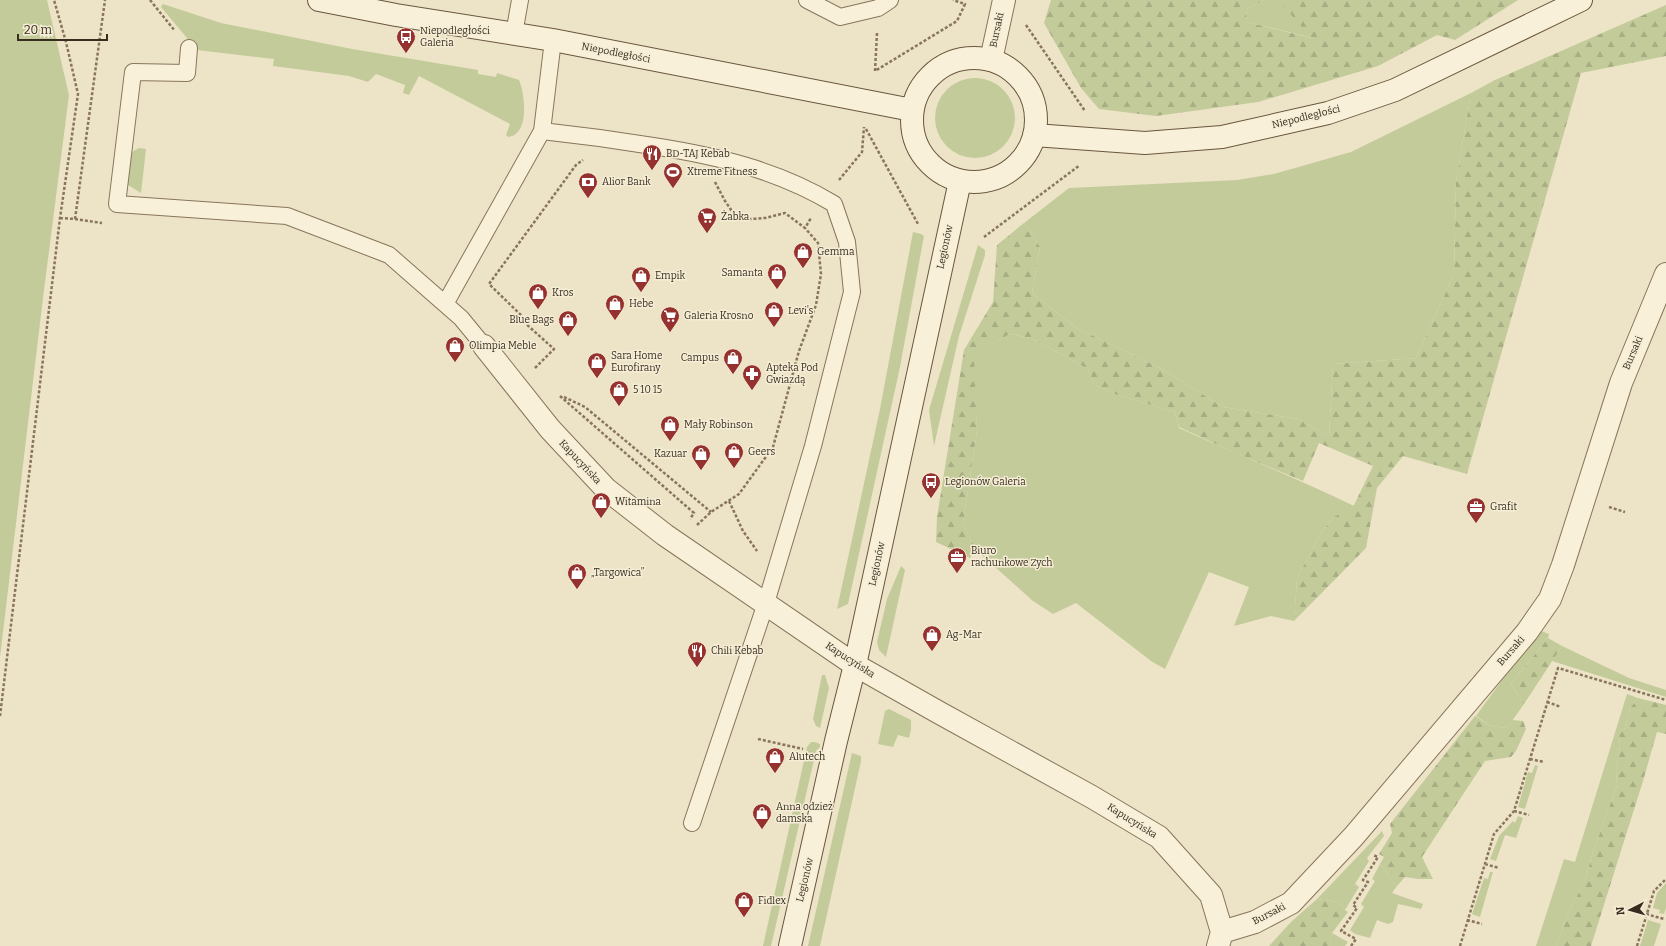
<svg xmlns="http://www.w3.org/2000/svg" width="1666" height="946" viewBox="0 0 1666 946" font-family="Bitter,serif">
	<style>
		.grass { fill: #c3cb9a }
		.forest { fill: url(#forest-firs) }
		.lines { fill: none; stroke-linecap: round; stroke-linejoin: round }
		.service-casing { stroke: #88755c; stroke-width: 18 }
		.minor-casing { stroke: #88755c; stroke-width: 24 }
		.tertiary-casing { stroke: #88755c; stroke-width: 24 }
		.secondary-casing { stroke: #6a563f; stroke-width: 24 }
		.path { stroke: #88755c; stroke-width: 2.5; stroke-dasharray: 3 2; stroke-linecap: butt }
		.service { stroke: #f8f0d9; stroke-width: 16 }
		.minor { stroke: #f8f0d9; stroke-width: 22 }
		.tertiary { stroke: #f8f0d9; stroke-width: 22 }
		.secondary { stroke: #f8f0d9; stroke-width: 22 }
		.labels { text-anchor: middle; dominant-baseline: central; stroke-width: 3; stroke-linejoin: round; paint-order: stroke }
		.street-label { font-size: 10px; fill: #382c1f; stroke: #f5edd5 }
		.poi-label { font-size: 10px; fill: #382c1f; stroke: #f5edd5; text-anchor: start }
	</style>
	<defs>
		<pattern id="forest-firs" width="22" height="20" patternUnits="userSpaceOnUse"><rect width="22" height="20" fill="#c3cb9a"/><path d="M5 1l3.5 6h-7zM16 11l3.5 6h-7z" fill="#a8ae84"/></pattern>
	</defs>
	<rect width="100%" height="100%" fill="#ede3c6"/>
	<path class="grass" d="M 0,0 L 47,0 L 69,95 L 43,298 L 0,657 Z
		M 1265,0 L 1289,0 L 1284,6 L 1313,38 L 1247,22 L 1246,9 Z
		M 163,4 L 221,23 L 352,49 L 478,70 L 478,74 L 496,77 L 497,73 L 519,80 C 525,94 530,135 508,137 L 506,135 L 510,124 L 419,76 L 409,95 L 403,93 L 405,85 L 376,74 L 368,82 L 349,76 L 273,66 L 274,59 L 197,50 L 161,7 Z
		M935 118a40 40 0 1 1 80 0a40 40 0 1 1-80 0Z
		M 1471,93 L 1456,182 L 1454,274 L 1416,358 L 1333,364 L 1329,436 L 1298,419 L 1223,407 L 1158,367 L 1075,327 L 1032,293 L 1040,247 L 1024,223 L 1069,188 L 1237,180 L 1274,174 L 1351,152 Z
		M 139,148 L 146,149 L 141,193 L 128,185 L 129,160 L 132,152 Z
		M 913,232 L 921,234 L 924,236 L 900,367 L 848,604 L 837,609 L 880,409 Z
		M 978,245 L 985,250 L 985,255 L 959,336 L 934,446 L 929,410 Z
		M 1010,334 L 1031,338 L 1088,369 L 1094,384 L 1111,393 L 1175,412 L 1179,428 C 1237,454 1296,478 1354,506 L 1334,517 L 1321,533 L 1297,578 L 1294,621 L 1271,616 L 1234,626 L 1249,587 L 1209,572 L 1165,669 L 1151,661 L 1076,603 L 1053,614 L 1033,601 L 976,550 L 963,523 L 977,431 L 973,353 Z
		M 901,566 L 905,570 L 886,657 L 879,650 L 877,642 L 887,599 Z
		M 1541,631 L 1549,634 L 1548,638 L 1511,684 L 1524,704 L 1507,728 L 1490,726 L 1476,716 L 1536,633 Z
		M 1562,646 L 1629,678 L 1666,690 L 1666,697 L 1552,661 Z
		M 822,675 L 825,675 L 829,688 L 820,728 L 816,726 L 813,719 Z
		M 1627,694 L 1638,698 L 1630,708 L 1626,728 L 1619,734 L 1620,746 L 1616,769 L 1617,785 L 1592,855 L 1585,881 L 1569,911 L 1556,946 L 1536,946 L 1564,859 L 1575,862 Z
		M 889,709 L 911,720 L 911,730 L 909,738 L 898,735 L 893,747 L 878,744 L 885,711 Z
		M 811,742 L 815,742 L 820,744 L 820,747 L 816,751 L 771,946 L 763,946 L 807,747 Z
		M 852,753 L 861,756 L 861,761 L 820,946 L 808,946 Z
		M 1535,765 L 1538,766 L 1525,809 L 1518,807 L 1528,772 L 1532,773 Z
		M 1518,816 L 1523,818 L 1516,838 L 1505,835 L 1496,861 L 1490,859 L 1499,836 L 1513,821 L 1515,823 Z
		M 1382,831 L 1384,836 L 1367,858 L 1369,861 L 1355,884 L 1359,887 L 1345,910 L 1338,902 L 1317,899 Z
		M 1380,864 C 1388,871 1389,880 1397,886 L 1392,893 L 1423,904 L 1421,909 L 1398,904 L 1393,922 L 1388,924 L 1377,920 L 1370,938 L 1355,934 L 1350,930 L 1364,907 L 1361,904 L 1375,881 L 1372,879 Z
		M 1490,872 L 1493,872 L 1480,917 L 1472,914 L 1484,878 L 1488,879 Z
		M 1666,883 L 1666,908 L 1664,914 L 1659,913 L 1660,910 L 1653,908 L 1657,893 Z
		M 1648,920 L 1661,924 L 1654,946 L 1640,946 Z
		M 1332,933 L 1348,942 L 1345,946 L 1329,946 Z"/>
	<path class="forest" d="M 1051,0 L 1265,0 L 1246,9 L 1247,22 L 1312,38 L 1283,6 L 1289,0 L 1518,0 L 1455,40 L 1437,35 L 1378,66 L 1258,102 L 1156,116 L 1099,109 L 1081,88 L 1044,23 Z
		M 1666,5 L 1666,56 L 1581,73 L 1467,474 L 1403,456 L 1377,488 L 1366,548 L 1294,621 L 1297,578 L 1321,533 L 1334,517 L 1354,505 L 1373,466 L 1319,443 L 1303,481 L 1233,452 L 1179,427 L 1175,412 L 1111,393 L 1094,384 L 1088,369 L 1031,338 L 1010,334 L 974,353 L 977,431 L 963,523 L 976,550 L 970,558 L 936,542 L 937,517 L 964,350 L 993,302 L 997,245 L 1024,223 L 1040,247 L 1032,293 L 1075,327 L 1158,367 L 1223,407 L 1298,419 L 1329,436 L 1333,364 L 1416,358 L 1454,274 L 1456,182 L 1471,93 L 1495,80 Z
		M 1548,638 L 1562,646 L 1524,704 L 1511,684 Z
		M 1638,698 L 1666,705 L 1666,734 L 1657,732 L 1643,781 L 1591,946 L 1556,946 L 1569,911 L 1585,881 L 1592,855 L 1617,785 L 1616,769 L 1620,746 L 1619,734 L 1626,728 L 1630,708 Z
		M 1475,716 L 1490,726 L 1507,728 L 1512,720 L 1523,721 L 1526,729 L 1516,751 L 1511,757 L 1485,761 L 1422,857 L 1433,879 L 1418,879 L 1405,877 L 1397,886 C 1389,880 1388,871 1380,864 L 1384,857 L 1379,854 L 1392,833 L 1390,824 Z
		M 1317,899 L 1338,902 L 1345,910 L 1348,912 L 1332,933 L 1329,946 L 1269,946 L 1291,922 Z"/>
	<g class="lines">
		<defs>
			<path id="service" d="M 807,0 L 840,17 L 878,8 L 890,0
				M 514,34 L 520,0
				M 189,48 L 187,73 L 133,72 L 117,204 L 287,216 L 389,255 L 461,318 L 484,346
				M 542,131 L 553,40
				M 445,304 L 542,131 C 579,135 616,140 653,146 C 717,156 778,170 834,204 L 847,242 L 852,292 L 813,446 L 766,603 L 692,823"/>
			<path id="minor" d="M 484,346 L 550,429 L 606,489 L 665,535 L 855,665 L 938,712 L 1092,797 L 1159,837 L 1211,895 L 1222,932 L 1218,946
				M 1222,932 L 1255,922 L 1291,903 L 1354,836 L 1527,632 L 1550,599 L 1563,565 L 1621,383 L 1666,274"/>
			<path id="tertiary" d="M 991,60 L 1004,0"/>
			<path id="secondary" d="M 319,0 L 396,15 L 553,40 L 912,110
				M912 120a62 62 0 1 1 124 0a62 62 0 1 1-124 0Z
				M 1034,135 L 1145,143 L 1222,137 L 1328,113 L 1395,90 L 1581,0
				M 790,946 L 836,741 L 855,665 L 960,181"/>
		</defs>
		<use href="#service" class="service-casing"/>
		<use href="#minor" class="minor-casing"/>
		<use href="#tertiary" class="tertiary-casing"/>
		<use href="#secondary" class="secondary-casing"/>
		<path class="path" d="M 150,0 L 175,31
			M 1026,25 L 1085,111
			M 877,33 L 875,71 L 957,21 L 965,4 L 953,0
			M 866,129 L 918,224
			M 839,180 L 862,152 L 864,127
			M 715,182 L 725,201 L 738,220 L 765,218 L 785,213 L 805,228 L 811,218
			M 60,218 L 75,219 L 105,0
			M 75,219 L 102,223
			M 984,237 L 1080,165
			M 535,368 L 554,349 L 525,323 L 524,318 L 489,284 L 576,165 L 583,160
			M 560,396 L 694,513 L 690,519
			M 564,397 L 585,407 L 711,512
			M 729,501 L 743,531 L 757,551
			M 1609,507 L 1625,512
			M 697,525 L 711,512 L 739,494 L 773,447 L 799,351 L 816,305 L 821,274 L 818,243 L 805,228
			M 1547,702 L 1561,707
			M 0,716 L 60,218 L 78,94 L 66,42 L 54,0
			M 758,739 L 803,749
			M 1530,759 L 1544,762
			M 1514,811 L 1529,815
			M 1485,864 L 1499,868
			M 1646,914 L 1664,919
			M 1467,920 L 1482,924
			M 1351,946 L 1356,939 L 1341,931 L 1357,908 L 1353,905 L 1368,882 L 1363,880 L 1378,857 L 1373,855
			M 1460,946 L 1494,834 L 1514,811 L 1558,668 L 1666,700
			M 1637,946 L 1654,891 L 1666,879"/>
		<use href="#service" class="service"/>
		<use href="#minor" class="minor"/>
		<use href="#tertiary" class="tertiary"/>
		<use href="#secondary" class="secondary"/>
	</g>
	<defs>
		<symbol id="bus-pin" viewBox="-11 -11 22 30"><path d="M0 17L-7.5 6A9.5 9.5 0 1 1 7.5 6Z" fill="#95312e" stroke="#f5edd5"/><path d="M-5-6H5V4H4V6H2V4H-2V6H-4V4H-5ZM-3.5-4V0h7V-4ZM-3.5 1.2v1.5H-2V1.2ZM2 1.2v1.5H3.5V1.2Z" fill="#fff"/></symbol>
		<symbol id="restaurant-pin" viewBox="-11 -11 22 30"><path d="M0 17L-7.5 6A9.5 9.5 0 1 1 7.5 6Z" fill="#95312e" stroke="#f5edd5"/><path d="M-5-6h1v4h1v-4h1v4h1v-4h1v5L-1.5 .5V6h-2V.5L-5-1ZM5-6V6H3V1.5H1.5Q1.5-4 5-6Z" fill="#fff"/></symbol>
		<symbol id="stadium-pin" viewBox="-11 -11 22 30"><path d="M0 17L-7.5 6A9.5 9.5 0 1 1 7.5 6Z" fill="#95312e" stroke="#f5edd5"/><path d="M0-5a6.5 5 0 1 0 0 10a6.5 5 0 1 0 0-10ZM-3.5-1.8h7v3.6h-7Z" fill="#fff"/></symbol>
		<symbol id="bank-pin" viewBox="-11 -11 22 30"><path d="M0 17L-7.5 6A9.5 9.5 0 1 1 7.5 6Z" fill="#95312e" stroke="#f5edd5"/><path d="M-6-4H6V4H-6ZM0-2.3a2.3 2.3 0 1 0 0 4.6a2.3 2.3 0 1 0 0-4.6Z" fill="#fff"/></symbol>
		<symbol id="supermarket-pin" viewBox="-11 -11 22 30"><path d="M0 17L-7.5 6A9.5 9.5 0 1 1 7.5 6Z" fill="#95312e" stroke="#f5edd5"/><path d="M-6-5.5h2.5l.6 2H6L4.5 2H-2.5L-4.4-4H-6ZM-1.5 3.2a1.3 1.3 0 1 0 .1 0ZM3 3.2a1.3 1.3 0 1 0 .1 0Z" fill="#fff"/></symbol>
		<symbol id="shop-pin" viewBox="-11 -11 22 30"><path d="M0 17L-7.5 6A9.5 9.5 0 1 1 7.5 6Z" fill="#95312e" stroke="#f5edd5"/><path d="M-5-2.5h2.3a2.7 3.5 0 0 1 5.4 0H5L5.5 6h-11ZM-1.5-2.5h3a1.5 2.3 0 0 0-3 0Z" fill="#fff"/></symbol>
		<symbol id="pharmacy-pin" viewBox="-11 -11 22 30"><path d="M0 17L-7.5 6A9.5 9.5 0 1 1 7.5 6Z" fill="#95312e" stroke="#f5edd5"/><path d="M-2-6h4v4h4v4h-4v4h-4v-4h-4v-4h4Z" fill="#fff"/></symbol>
		<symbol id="office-pin" viewBox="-11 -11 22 30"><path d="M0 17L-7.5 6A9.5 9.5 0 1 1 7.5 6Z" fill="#95312e" stroke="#f5edd5"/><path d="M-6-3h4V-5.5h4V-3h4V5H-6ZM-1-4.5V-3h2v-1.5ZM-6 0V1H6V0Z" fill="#fff"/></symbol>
	</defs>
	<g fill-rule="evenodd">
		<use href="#bus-pin" x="395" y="26" width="22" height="30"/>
		<use href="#restaurant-pin" x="641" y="143" width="22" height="30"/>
		<use href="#stadium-pin" x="662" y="161" width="22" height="30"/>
		<use href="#bank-pin" x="577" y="171" width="22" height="30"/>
		<use href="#supermarket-pin" x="696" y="206" width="22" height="30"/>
		<use href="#shop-pin" x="792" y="241" width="22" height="30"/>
		<use href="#shop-pin" x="766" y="262" width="22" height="30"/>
		<use href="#shop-pin" x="630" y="265" width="22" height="30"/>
		<use href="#shop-pin" x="527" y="282" width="22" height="30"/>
		<use href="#shop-pin" x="604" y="293" width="22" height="30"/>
		<use href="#shop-pin" x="763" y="300" width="22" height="30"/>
		<use href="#supermarket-pin" x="659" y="305" width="22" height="30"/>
		<use href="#shop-pin" x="557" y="309" width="22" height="30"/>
		<use href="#shop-pin" x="444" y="335" width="22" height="30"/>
		<use href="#shop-pin" x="722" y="347" width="22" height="30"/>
		<use href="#shop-pin" x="586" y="351" width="22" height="30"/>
		<use href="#pharmacy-pin" x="741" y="363" width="22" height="30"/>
		<use href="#shop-pin" x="608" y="379" width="22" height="30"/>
		<use href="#shop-pin" x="659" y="414" width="22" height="30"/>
		<use href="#shop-pin" x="723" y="441" width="22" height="30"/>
		<use href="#shop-pin" x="690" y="443" width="22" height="30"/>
		<use href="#bus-pin" x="920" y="471" width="22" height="30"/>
		<use href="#shop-pin" x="590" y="491" width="22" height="30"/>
		<use href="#office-pin" x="1465" y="496" width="22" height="30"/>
		<use href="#office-pin" x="946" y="546" width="22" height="30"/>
		<use href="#shop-pin" x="566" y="562" width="22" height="30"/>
		<use href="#shop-pin" x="921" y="624" width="22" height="30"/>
		<use href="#restaurant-pin" x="686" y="640" width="22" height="30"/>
		<use href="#shop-pin" x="764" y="746" width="22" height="30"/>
		<use href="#shop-pin" x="751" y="802" width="22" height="30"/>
		<use href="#shop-pin" x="733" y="890" width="22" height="30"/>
	</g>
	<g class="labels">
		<g class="street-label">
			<text transform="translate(997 30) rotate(-78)">Bursaki</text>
			<text transform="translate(616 53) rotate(11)">Niepodległości</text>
			<text transform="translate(1306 117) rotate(-14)">Niepodległości</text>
			<text transform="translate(945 247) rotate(-78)">Legionów</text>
			<text transform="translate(1633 353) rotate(-67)">Bursaki</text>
			<text transform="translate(580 462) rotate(47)">Kapucyńska</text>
			<text transform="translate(877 564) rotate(-78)">Legionów</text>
			<text transform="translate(1511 651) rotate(-49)">Bursaki</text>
			<text transform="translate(850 660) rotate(33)">Kapucyńska</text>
			<text transform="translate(1132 821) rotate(32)">Kapucyńska</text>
			<text transform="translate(805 880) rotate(-77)">Legionów</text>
			<text transform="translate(1269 914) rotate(-27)">Bursaki</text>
		</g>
		<g class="poi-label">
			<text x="420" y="31">Niepodległości<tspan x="420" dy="12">Galeria</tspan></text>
			<text x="666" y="154">BD-TAJ Kebab</text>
			<text x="687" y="172">Xtreme Fitness</text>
			<text x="602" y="182">Alior Bank</text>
			<text x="721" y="217">Żabka</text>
			<text x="817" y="252">Gemma</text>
			<text x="763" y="273" text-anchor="end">Samanta</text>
			<text x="655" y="276">Empik</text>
			<text x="552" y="293">Kros</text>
			<text x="629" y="304">Hebe</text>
			<text x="788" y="311">Levi's</text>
			<text x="684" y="316">Galeria Krosno</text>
			<text x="554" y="320" text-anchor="end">Blue Bags</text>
			<text x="469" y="346">Olimpia Meble</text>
			<text x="611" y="356">Sara Home<tspan x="611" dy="12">Eurofirany</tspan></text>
			<text x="719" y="358" text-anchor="end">Campus</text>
			<text x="766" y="368">Apteka Pod<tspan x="766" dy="12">Gwiazdą</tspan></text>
			<text x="633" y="390">5 10 15</text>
			<text x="684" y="425">Mały Robinson</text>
			<text x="748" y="452">Geers</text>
			<text x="687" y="454" text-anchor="end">Kazuar</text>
			<text x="945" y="482">Legionów Galeria</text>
			<text x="615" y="502">Witamina</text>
			<text x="1490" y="507">Grafit</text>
			<text x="971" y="551">Biuro<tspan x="971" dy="12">rachunkowe Zych</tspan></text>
			<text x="591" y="573">„Targowica”</text>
			<text x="946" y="635">Ag-Mar</text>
			<text x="711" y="651">Chili Kebab</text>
			<text x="789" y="757">Alutech</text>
			<text x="776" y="807">Anna odzież<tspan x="776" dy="12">damska</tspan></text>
			<text x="758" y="901">Fidlex</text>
		</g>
	</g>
	<g transform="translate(1630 910) rotate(264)" stroke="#f5edd5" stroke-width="3" paint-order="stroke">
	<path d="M0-3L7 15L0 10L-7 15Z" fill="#382c1f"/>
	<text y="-6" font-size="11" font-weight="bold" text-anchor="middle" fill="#382c1f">N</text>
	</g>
	<path d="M18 34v6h89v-6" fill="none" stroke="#382c1f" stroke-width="2"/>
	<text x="24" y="34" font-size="12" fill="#382c1f" stroke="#f5edd5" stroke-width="3" paint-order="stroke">20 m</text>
</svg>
